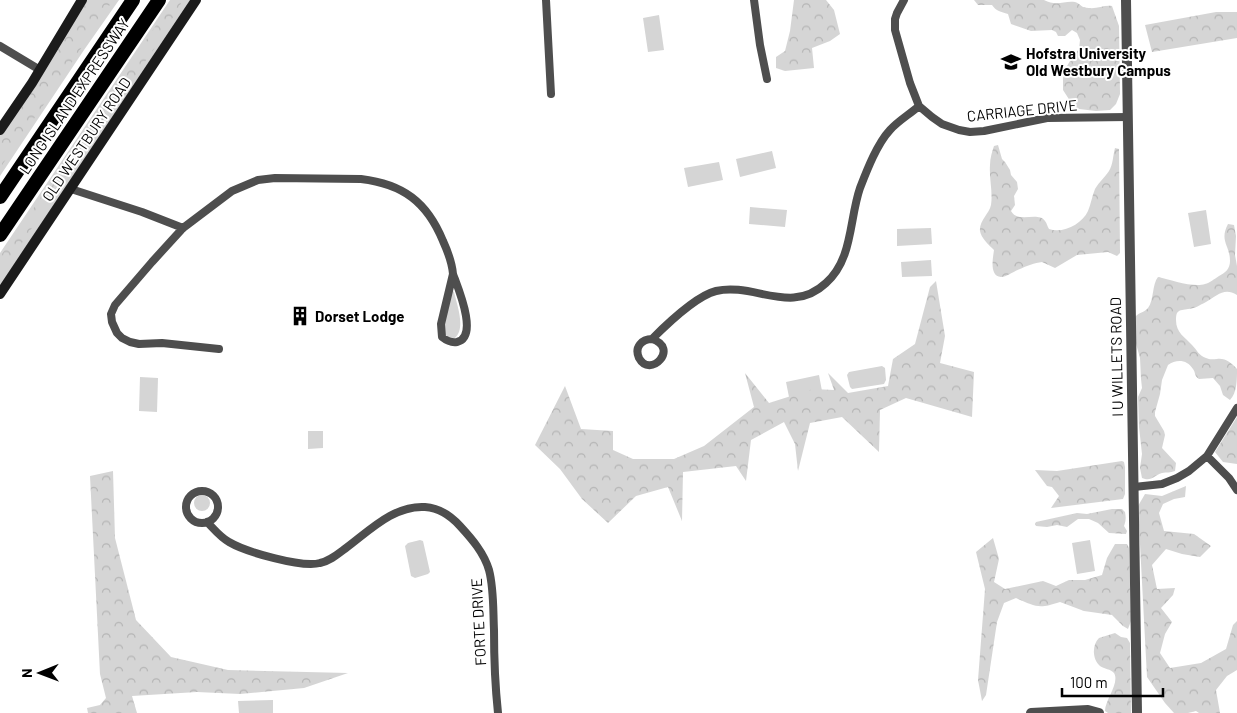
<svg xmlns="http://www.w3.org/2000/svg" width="1237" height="713" viewBox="0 0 1237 713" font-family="Barlow,sans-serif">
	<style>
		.grass { fill: #d5d5d5 }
		.forest { fill: url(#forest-crowns) }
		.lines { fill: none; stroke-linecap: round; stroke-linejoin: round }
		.minor { stroke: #4e4e4e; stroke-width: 8 }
		.tertiary { stroke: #4e4e4e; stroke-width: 10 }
		.secondary { stroke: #1b1b1b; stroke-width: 10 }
		.motorway { stroke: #000; stroke-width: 14 }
		.labels { text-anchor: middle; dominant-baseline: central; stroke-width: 4; stroke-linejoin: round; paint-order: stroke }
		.poi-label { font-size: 15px; font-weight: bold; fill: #000; stroke: #fff; text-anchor: start }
		.street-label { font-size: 15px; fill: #000; stroke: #fff }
	</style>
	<defs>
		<pattern id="forest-crowns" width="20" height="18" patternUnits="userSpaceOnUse" patternTransform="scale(1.25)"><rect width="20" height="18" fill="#d5d5d5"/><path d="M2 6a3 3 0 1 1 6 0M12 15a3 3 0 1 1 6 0" fill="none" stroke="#b5b5b5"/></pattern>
	</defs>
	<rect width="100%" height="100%" fill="#fff"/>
	<path class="grass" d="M 86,0 L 119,0 L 84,50 L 0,176 L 0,135 L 22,106 Z
		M 170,0 L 190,0 L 0,286 L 0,253 Z
		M 659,15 L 664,50 L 648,52 L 643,18 Z
		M 772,151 L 776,168 L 740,177 L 736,159 Z
		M 719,162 L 723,180 L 688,187 L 684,168 Z
		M 750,207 L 787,210 L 785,227 L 749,224 Z
		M 1206,210 L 1211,244 L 1194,247 L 1188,213 Z
		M 931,228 L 932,244 L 897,246 L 897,229 Z
		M 931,260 L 932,276 L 902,277 L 901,262 Z
		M 452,290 L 454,292 C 457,305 466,328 455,338 C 449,338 444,336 443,330 C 442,323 450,299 452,290 Z
		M 882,366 L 885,368 L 886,380 L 884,384 L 852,389 L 850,387 L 847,375 L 849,372 Z
		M 819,375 L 822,391 L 789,397 L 786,382 Z
		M 140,377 L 158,378 L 157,412 L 139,411 Z
		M 308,431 L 323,431 L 323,448 L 308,449 Z
		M194 503a8 8 0 1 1 16 0a8 8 0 1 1-16 0Z
		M 420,540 L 423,541 L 430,572 L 428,574 L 415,578 L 411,576 L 405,546 L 408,543 Z
		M 1090,540 L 1095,571 L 1077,574 L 1072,543 Z
		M 273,700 L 273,713 L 239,713 L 238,701 Z"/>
	<path class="forest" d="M 88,0 L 113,0 L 49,97 L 0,168 L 0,139 L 29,96 Z
		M 173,0 L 183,0 L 156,46 L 97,130 L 0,276 L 0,257 L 28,215 L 37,204 L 45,190 Z
		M 794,0 L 826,0 L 834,10 L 840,34 L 830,41 L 812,48 L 814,68 L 785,71 L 776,68 L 776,57 L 785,51 L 790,31 Z
		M 974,0 L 1044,0 C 1057,7 1065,0 1075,2 C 1081,4 1081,8 1089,8 C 1097,9 1104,5 1112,6 L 1119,26 L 1120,94 L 1116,104 L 1110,110 L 1096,111 L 1079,109 L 1074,107 L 1063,90 L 1063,79 L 1064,71 L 1073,56 L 1079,49 L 1080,40 L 1077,33 L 1072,30 L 1065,36 L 1058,36 L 1056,32 L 1052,30 L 1031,31 L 1011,24 L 1008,14 C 1001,12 996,11 992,5 L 978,5 Z
		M 1216,12 L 1237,12 L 1237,38 L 1152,52 L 1145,25 Z
		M 998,145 L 1002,159 L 1005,162 L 1010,170 L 1011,175 L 1017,182 L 1018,189 L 1014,196 L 1015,205 L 1011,211 C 1018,224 1038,211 1045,221 C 1047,223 1047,226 1049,229 C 1063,234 1082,224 1088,211 C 1091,204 1092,196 1095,189 C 1100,181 1104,178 1109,171 C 1113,165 1113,155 1115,148 L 1119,149 L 1120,253 L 1117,256 L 1108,252 L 1077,255 L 1055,268 L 1042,262 C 1035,263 1026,266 1020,269 C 1014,271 1007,277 1001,277 C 989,276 993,258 994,250 C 989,245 981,238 980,231 C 979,221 989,214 991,205 C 993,192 989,179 990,165 C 990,158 992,152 994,146 Z
		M 1228,224 L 1234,225 L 1236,236 L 1235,255 L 1237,266 L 1237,295 C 1224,287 1217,296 1206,302 C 1200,305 1194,309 1188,309 C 1184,310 1180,309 1177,313 C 1176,315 1176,318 1176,320 C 1176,333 1185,337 1192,345 C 1197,350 1199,356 1206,358 C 1210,360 1213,359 1217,359 C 1226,358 1231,363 1237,369 C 1237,380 1237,393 1230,400 L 1223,395 L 1220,386 L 1213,378 L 1199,379 C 1194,376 1196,373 1193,369 C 1187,359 1176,359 1168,365 L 1162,380 L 1160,394 L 1155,412 L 1155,416 L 1164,431 L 1165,435 L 1162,448 L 1176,463 L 1175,471 C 1170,473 1167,472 1162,473 C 1154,475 1152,482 1142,478 L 1140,468 L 1142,454 L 1139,427 L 1138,397 L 1142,388 L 1141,379 L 1140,358 L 1135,340 L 1135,317 C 1139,312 1144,313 1148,308 C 1154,300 1152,284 1158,277 C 1171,280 1194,288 1205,284 C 1210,283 1214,279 1219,276 C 1225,273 1230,269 1230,261 C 1230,245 1219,241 1228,224 Z
		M 936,281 L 945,336 L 940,363 L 974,372 L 972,417 L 906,398 L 880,410 L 879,452 L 842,417 L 810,423 L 798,471 L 795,444 L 784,422 L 751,440 L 746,481 L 736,466 L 683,472 L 682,521 L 668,487 L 636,496 L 608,523 L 582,499 L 560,469 L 535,445 L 565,386 L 581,429 L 613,431 L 613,450 L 633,459 L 674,459 L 704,446 L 754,407 L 745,373 L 769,403 L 813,389 L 834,390 L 828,373 L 848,393 L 888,386 L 893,359 L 915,344 L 930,287 Z
		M 1237,417 L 1237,464 L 1223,462 L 1215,452 Z
		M 1122,461 L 1124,462 L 1125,467 L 1125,494 L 1123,499 L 1051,508 L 1059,496 L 1052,487 L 1047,486 L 1035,470 L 1057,471 Z
		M 113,471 L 115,538 L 136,620 L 171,657 L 228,670 L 348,673 L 304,688 L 240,694 L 197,692 L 132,696 L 137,713 L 88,713 L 87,708 L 100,705 L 106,698 L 100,674 L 90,476 Z
		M 1186,486 L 1185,497 L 1174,499 L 1163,504 L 1159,513 L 1164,531 L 1194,534 L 1211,546 L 1200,557 L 1182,554 L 1166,549 L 1152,565 L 1157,589 L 1175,588 L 1173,595 L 1161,608 L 1172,622 L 1165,634 L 1160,653 L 1170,668 L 1201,663 L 1226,649 L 1233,625 L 1237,621 L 1237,670 L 1227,676 L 1216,690 L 1220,713 L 1199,713 L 1196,711 L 1188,713 L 1174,713 L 1165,703 L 1147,677 L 1138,506 L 1145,494 L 1162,496 Z
		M 1112,509 L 1122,509 L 1125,512 C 1126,517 1126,521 1124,526 L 1127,531 L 1126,534 L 1109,533 L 1098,523 L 1089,519 L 1078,519 L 1067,527 L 1057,525 L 1047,527 L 1036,526 L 1035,524 L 1036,522 L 1077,513 L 1087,514 Z
		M 993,538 L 999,559 L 994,582 L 1005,589 L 1043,581 L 1056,586 L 1069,580 L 1085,580 L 1102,575 L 1107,558 L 1115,544 L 1127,544 L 1129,548 L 1131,621 L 1128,629 L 1123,626 L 1112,615 L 1084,611 L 1060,602 C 1039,609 1036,607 1016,598 L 1004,603 L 997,622 L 986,695 L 982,701 L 978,680 L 985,589 L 976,552 Z
		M 1115,633 L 1121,637 L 1127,638 L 1130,643 L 1131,713 L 1108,713 L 1105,711 C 1105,700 1120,683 1114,673 C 1111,669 1104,669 1100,666 C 1092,659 1092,645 1099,638 Z"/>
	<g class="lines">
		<path class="minor" d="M 546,0 L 551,94
			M 754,0 L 760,45 L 767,79
			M 904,0 L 897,13 L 895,19 L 895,30 L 910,83 L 919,106 L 932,117 L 942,124 L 959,130 L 970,132 L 984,131 L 1047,118 L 1128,117
			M 0,46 L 40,70
			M 71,189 L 142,212 L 183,228
			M 453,274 C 458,288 479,337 457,342 C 451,343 447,341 442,337 L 441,324 Z
			M 652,339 C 680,348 650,379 639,358 C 634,347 642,339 652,339 C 667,324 696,296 716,291 C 754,282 791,316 826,283 C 853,259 849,220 860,188 C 867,170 877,144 890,130 C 898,121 910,114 919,106
			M 219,349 L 162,343 L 139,344 L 130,342 L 122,338 L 117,333 L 112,322 L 111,314 L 115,305 L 152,262 L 183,228 L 232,191 L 258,180 L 275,178 L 361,179 C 403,184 427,202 443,241 C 448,252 452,262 453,274
			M 1207,456 L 1229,478 L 1237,490
			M 1134,487 L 1162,484 L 1177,478 L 1189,471 L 1207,456 L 1237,408
			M186 507a16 16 0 1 1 32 0a16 16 0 1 1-32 0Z
			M 207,522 C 214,529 220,537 229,542 C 246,552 302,568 320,563 C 330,561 338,554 346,548 C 369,531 394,505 425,507 C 439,508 451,516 460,526 C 472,539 484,553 489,570 C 494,589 493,610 494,630 C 494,658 495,685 498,713"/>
		<path class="tertiary" d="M 1126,0 L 1137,713
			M 1031,713 L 1088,710 L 1099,713"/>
		<path class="secondary" d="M 0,130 L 32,83 L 82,0
			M 0,294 L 196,0"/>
		<path class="motorway" d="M 0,197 L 133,0
			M 0,235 L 159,0"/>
	</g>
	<defs>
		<symbol id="school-bare" viewBox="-9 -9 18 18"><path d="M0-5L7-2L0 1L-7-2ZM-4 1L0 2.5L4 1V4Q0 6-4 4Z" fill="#000" stroke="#fff" stroke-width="2.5" paint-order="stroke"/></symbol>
		<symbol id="building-bare" viewBox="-9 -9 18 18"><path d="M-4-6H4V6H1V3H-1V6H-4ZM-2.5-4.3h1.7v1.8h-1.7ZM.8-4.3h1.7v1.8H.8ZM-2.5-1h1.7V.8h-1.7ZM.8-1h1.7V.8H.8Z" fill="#000" stroke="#fff" stroke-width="2.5" paint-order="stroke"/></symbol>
	</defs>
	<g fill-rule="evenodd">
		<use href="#school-bare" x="997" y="48" width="28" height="28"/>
		<use href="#building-bare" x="286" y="302" width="28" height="28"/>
	</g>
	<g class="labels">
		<g class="poi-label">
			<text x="1026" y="53">Hofstra University<tspan x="1026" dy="17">Old Westbury Campus</tspan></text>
			<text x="315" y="316">Dorset Lodge</text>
		</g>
		<g class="street-label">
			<text transform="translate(74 96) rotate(-56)">LONG ISLAND EXPRESSWAY</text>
			<text transform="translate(1022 110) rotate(-6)">CARRIAGE DRIVE</text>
			<text transform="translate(86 139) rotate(-56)">OLD WESTBURY ROAD</text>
			<text transform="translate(1116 357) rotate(-91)">I U WILLETS ROAD</text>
			<text transform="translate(478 622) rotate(-93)">FORTE DRIVE</text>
		</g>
	</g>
	<g transform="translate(40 673) rotate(269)" stroke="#ffffff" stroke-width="4" paint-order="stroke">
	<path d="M0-4L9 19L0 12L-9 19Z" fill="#000000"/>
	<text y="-8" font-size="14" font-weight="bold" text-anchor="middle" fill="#000000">N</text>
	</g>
	<path d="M1062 688v8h101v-8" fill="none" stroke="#000000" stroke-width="2.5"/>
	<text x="1070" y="688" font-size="15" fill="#000000" stroke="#ffffff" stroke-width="4" paint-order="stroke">100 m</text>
</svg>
